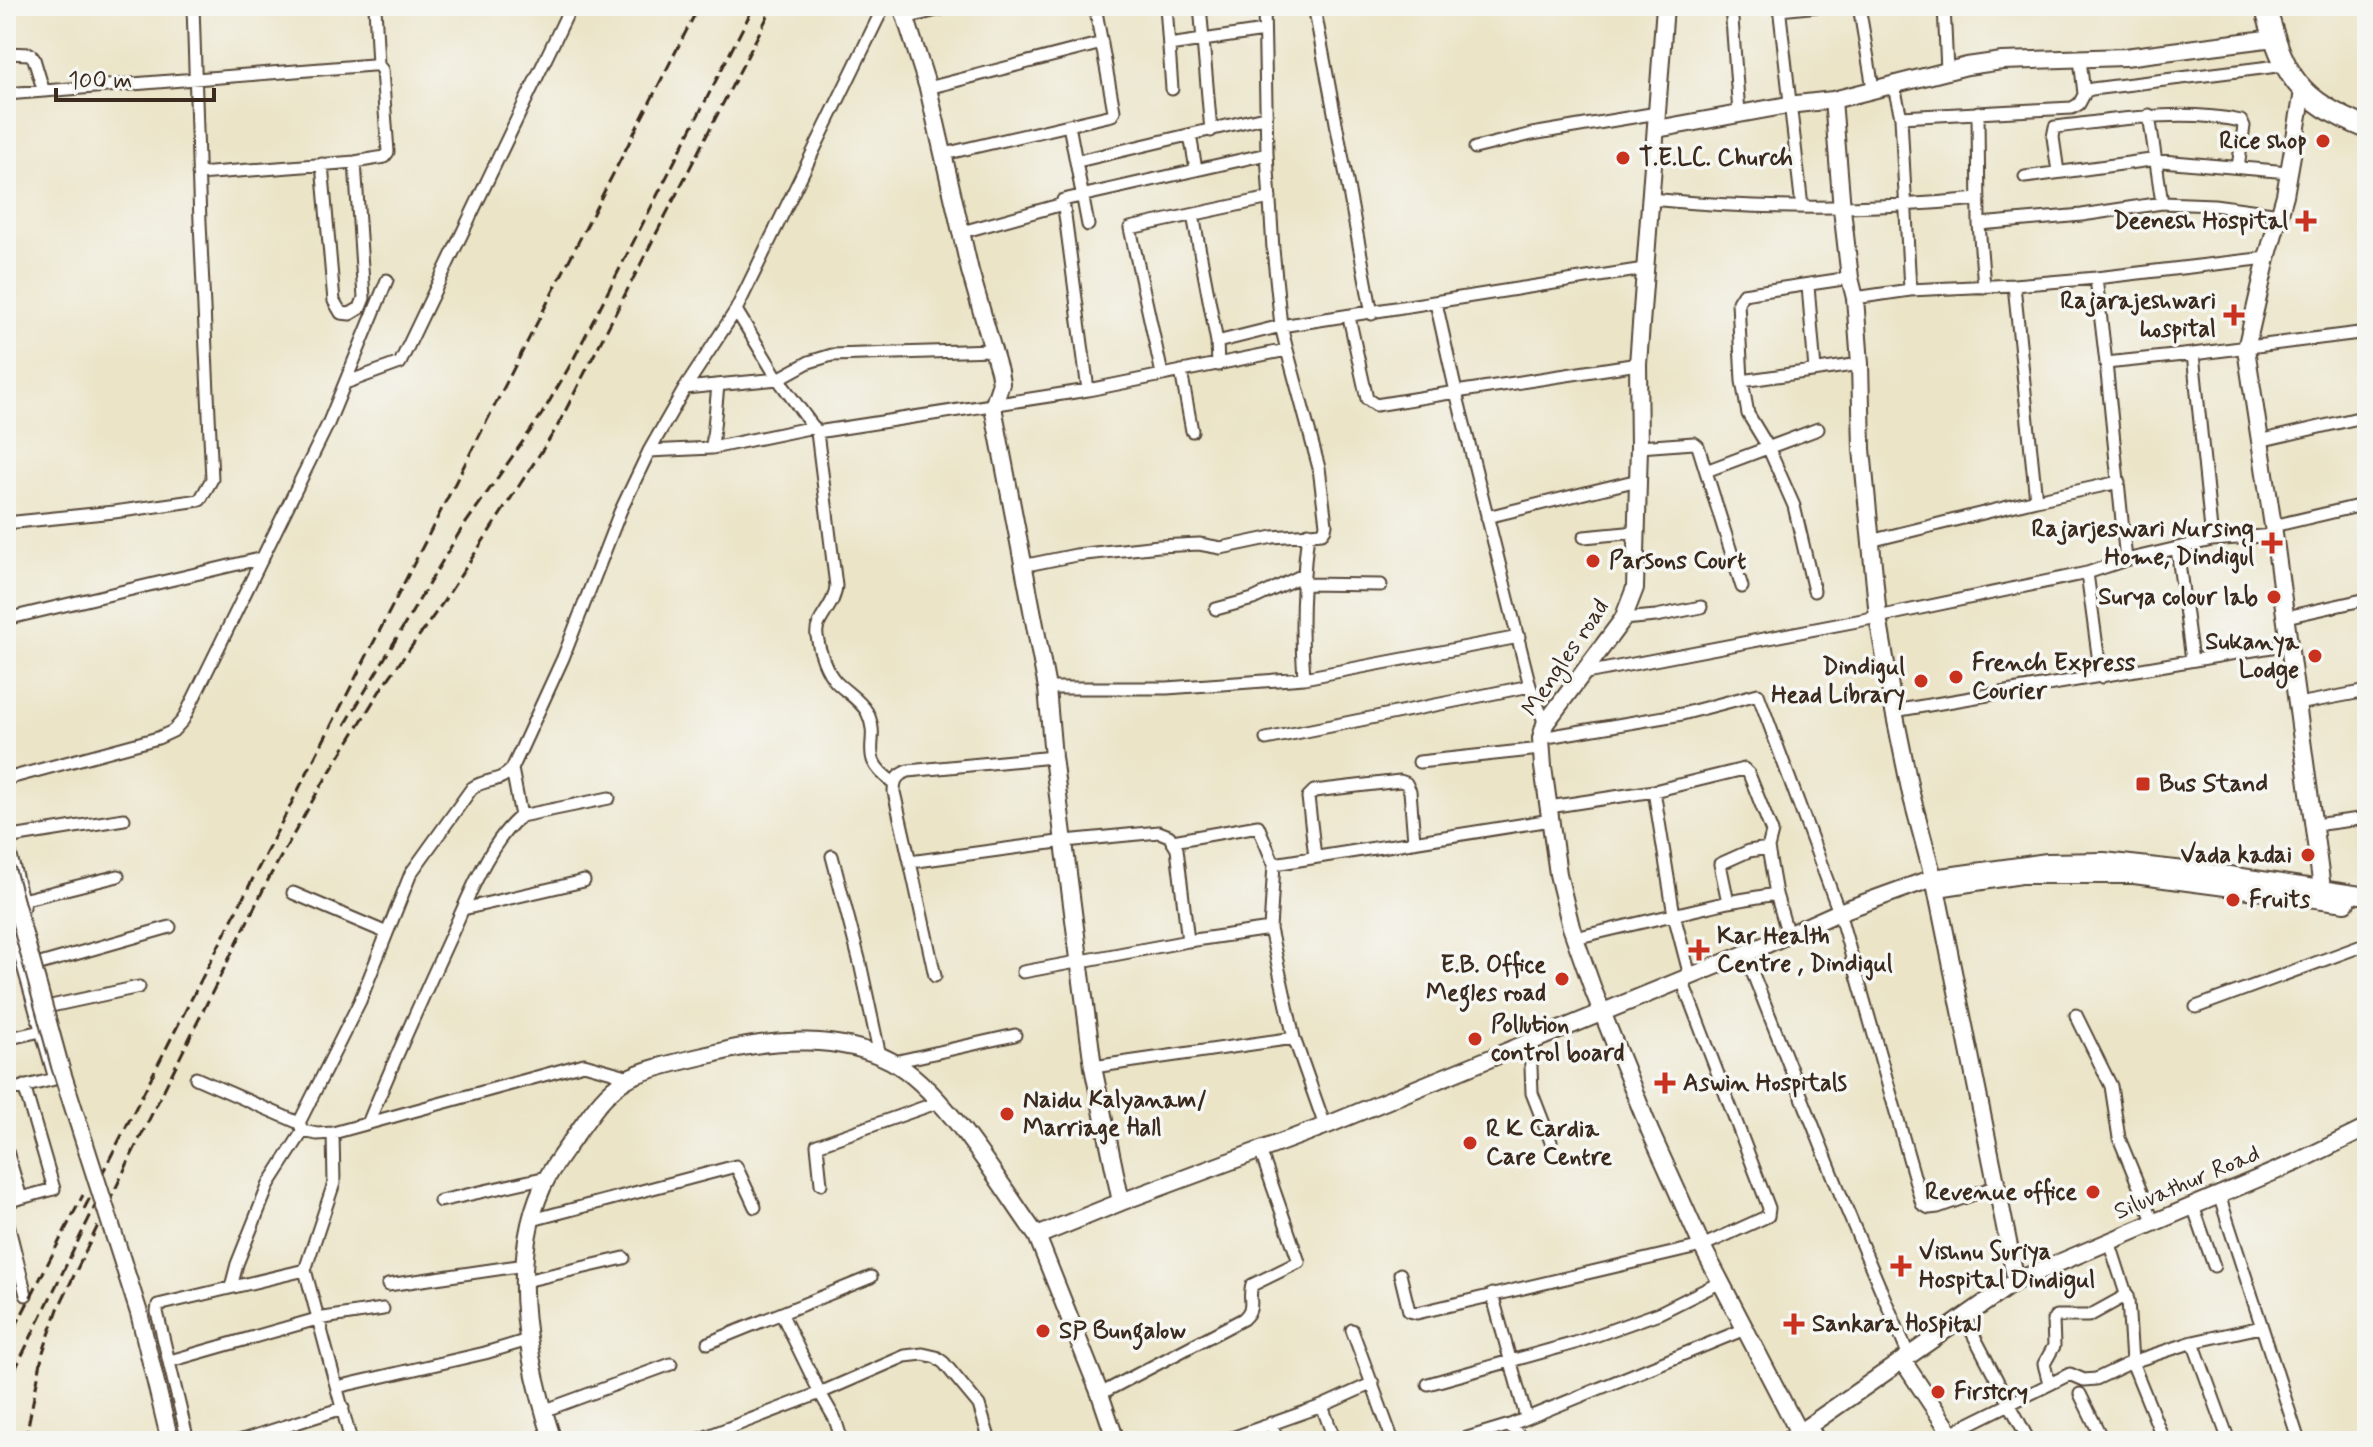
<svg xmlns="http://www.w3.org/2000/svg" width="2373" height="1447" viewBox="0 0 2373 1447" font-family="Mynerve,sans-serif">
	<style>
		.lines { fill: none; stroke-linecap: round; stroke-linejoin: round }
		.street-casing { stroke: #554637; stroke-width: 15 }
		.secondary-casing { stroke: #554637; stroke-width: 20 }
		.primary-casing { stroke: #554637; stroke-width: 20 }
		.highway-casing { stroke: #554637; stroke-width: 24 }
		.street { stroke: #fff; stroke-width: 11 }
		.secondary { stroke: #fff; stroke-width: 16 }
		.primary { stroke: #fff; stroke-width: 16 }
		.highway { stroke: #fff; stroke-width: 20 }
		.rail { stroke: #3b2a1e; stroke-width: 3; stroke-dasharray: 12 6; stroke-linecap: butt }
		.secondary-bridge-casing { stroke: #554637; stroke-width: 20; stroke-linecap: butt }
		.secondary-bridge { stroke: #fff; stroke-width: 16 }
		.poi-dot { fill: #c8321e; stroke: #f6f6f2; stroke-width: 3 }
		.labels { text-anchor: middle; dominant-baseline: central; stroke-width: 7; stroke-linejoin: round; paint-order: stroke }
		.poi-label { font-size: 24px; font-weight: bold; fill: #3b2a1e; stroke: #f6f6f2; text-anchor: start }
		.street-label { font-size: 24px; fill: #3b2a1e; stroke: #f6f6f2 }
	</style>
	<rect width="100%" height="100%" fill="#f6f6f2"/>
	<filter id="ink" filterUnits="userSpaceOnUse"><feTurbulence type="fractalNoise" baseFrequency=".0125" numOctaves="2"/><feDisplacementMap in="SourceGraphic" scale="16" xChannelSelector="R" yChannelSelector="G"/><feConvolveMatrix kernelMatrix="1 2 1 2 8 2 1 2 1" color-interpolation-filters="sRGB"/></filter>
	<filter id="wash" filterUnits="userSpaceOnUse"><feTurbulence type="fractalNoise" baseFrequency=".006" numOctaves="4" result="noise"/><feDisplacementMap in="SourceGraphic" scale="32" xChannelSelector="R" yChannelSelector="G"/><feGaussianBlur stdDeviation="1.8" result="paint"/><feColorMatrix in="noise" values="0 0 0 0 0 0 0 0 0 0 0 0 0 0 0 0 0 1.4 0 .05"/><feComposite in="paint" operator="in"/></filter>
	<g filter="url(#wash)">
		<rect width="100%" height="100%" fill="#ebe4c7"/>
	</g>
	<g filter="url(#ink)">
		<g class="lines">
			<defs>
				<path id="street" d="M 375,6 L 378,65
					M 1166,6 L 1172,89
					M 1200,6 L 1211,131
					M 1264,6 L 1267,154
					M 1314,6 L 1372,314
					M 1731,6 L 1739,113
					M 1779,6 L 1802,207
					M 1859,6 L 1873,88
					M 1944,6 L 1947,71
					M 1779,10 L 1819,6
					M 905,18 L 953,6
					M 1169,45 L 1264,31
					M 6,53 L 30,54 L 34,59 L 43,89
					M 2080,59 L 2084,94
					M 1893,83 L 1901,117 L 1910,290
					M 928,88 L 1102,43
					M 6,94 L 372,65 L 378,65 L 382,70 L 388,152 L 384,157 L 355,162 L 198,174
					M 1978,112 L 1979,224 L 1984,287
					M 2149,115 L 2162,203
					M 1901,117 L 2072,108 L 2079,104 L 2086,91 L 2092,89 L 2286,65
					M 1069,125 L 1088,225
					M 1190,135 L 1196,169
					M 1475,148 L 1532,134 L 1657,113
					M 944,154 L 1112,115 L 1114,111 L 1095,6
					M 1078,161 L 1264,117
					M 322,164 L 334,301 L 341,313 L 350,314 L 360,308 L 364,298 L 355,162
					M 2058,172 L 2053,137 L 2055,127 C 2116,120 2180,108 2241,121 L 2244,126 L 2238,167
					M 2025,177 L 2151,160 L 2288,172
					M 1650,199 C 1760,210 1869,210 1979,199
					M 1193,215 L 1217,342 L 1218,365
					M 1979,224 L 2082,215 L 2162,203 L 2214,205 L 2280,214
					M 962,232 L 1063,204
					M 2096,278 L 2267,258
					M 2014,285 L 2096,278 L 2106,363
					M 1808,286 L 1815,370
					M 1855,298 L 1910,290 L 2014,285 L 2036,500
					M 736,310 L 778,379 L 817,432 L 836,586 C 835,607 814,620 817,636 C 819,651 826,671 836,682 C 846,692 860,700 867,712 C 883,744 854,755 894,783
					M 1349,317 L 1367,399 L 1376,405 L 1456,392 L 1436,303
					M 1181,371 L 1192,431
					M 1162,374 L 1130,228 L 1270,198
					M 1742,381 L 1860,364
					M 345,383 L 400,363 L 571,6
					M 685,388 L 778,379 L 809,362 L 832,355 L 993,350
					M 1088,390 L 1063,200 L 1267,154 L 1273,249 L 1281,326 L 1217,342
					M 817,432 L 1088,390 L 1287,350 L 1281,326 L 1644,269
					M 2259,441 L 2367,416
					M 1639,447 L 1694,443 L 1698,446 L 1742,587
					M 712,448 L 718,385
					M 649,451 L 712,448 L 814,427
					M 1706,471 L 1818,429
					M 1487,517 L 1638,480
					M 6,523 L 114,512 L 200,500 L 212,479 L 200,222 L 193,6
					M 2273,526 L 2367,504
					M 1584,537 L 1637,532
					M 2212,540 L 2193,354 L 2367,332
					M 1870,541 L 2036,500 L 2119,482
					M 2177,548 L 2192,660
					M 2126,560 L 2106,363 L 2193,354
					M 1022,566 L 1076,555 L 1159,546 L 1199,544 L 1221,548 L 1273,537 L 1322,533 L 1325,529 L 1326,524 L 1319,468 L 1287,350
					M 2087,573 L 2101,677
					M 1302,584 L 1381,585
					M 1814,591 L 1794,506 L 1768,447 L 1748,414 L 1742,381 L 1738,302 L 1743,294 L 1850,278
					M 1216,609 L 1253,599 L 1303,575
					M 2286,617 L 2367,599
					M 6,619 L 263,558
					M 1623,619 L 1656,616 L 1701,607
					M 1581,674 L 1878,617 L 2087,573 L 2126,560 L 2212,540 L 2274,535
					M 1304,678 C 1300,629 1302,582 1308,533
					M 1047,688 L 1167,688 L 1304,678 L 1519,637
					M 2298,704 L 2367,691
					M 1894,711 L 2289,644
					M 1545,724 L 1530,686 L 1456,392 L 1638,364
					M 1541,738 L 1682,714 L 1758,694 L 1839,912 L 1922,1204 L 1929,1208 L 1938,1207 L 1997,1186
					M 1266,739 L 1530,686
					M 1053,757 L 908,771 C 897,775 894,780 894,792 L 910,862 L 1065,841 L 1159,832 L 1169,836 L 1177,849 L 1188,941 L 1270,929 L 1294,1038 L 1093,1067
					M 1419,762 L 1541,749
					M 512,769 L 521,816
					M 6,779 L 158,738 L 173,731 L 183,720 L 328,424 L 387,280
					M 1654,791 L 1674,915 L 1690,976
					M 1549,807 L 1654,791 L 1744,769 L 1749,774 L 1772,832 L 1768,848 L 1776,894 L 1788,935
					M 2314,825 L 2367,818
					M 6,837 L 24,907
					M 6,838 L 124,819
					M 1173,841 L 1258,826 L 1274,864
					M 832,856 L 860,963 L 880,1056
					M 1315,857 L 1308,797 L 1314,791 L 1400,781 L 1406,783 L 1410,791 L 1414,841
					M 910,862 L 935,976
					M 293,893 L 387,933
					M 22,900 L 118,876
					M 1728,902 L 1720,864 L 1749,851 L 1768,848
					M 6,906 L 55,1079
					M 463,909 L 584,881
					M 1270,929 L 1274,864 L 1551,820
					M 1575,938 L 1728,902 L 1776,894
					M 1745,954 L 1844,1203 L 1909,1356
					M 40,964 L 170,927
					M 1023,972 L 1188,941
					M 51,1006 L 139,987
					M 2196,1007 L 2367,944
					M 2076,1015 L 2111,1086 L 2119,1138 L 2154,1223
					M 1294,1038 L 1325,1126
					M 6,1039 L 45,1030
					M 1530,1041 L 1532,1093 L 1551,1142
					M 894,1062 L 1015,1035
					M 630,1077 L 584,1064 L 333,1133 L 317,1134 L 303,1131 L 299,1123 L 360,1001 L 411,873 L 472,788 C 486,778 498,784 512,769 L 563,658 L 620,512 L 649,451 L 685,388 L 736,310 L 884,6
					M 196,1078 L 299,1123
					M 6,1091 L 59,1078
					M 369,1121 C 394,1060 421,1001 448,942 C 466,904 488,842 521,816 L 609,798
					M 333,1133 L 334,1183 L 305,1270 L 351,1441
					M 6,1148 L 21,1198
					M 821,1184 L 817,1145 L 939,1102
					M 2219,1195 L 2299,1441
					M 440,1201 L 547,1177
					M 6,1202 L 54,1189 L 24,1086
					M 2193,1206 L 2214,1266
					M 6,1216 L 26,1295
					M 532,1220 L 736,1166 L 755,1207
					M 2109,1241 L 2128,1300 L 2132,1362 L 2164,1441
					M 1400,1274 L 1409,1311 L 1417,1313 L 1702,1246 L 1768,1216 L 1769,1208 L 1682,980
					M 525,1281 L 624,1258
					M 388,1285 L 525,1265
					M 231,1287 L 237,1264 L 269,1184 L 303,1131
					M 1492,1294 L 1526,1417
					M 782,1315 L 820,1393 L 835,1419 L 842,1441
					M 1964,1317 L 2029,1441
					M 1352,1330 L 1393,1441
					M 2193,1342 L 2229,1441
					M 708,1343 L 871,1277
					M 170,1361 L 317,1319 L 383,1309
					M 2049,1383 L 2044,1364 L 2054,1346 L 2053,1320 L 2056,1316 L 2089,1316 L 2127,1295
					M 1428,1384 L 1575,1343 L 1659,1313 L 1721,1282
					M 337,1387 L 485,1353 L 528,1340
					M 1100,1394 L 1243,1319 C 1257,1307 1247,1299 1252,1285 L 1299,1262 L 1260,1150
					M 2080,1394 L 2103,1441
					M 1322,1406 L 1335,1441
					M 543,1411 L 671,1364
					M 1271,1423 L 1278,1441
					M 1808,1424 L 1821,1441
					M 1510,1425 L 1524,1441
					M 1951,1433 L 2070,1374 L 2084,1380 L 2096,1379 L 2132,1362 L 2193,1342 L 2261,1327
					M 188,1441 L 157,1312 L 158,1305 L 305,1270
					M 239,1441 L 343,1408
					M 695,1441 L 820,1393 L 905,1356 L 923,1354 L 936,1357 L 944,1363 L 979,1405 L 990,1441
					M 1223,1441 L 1322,1406 L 1373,1383
					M 1457,1441 L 1510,1425 L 1745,1329"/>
				<path id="secondary" d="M 902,6 L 928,88 L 970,271 L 999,371 L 1001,383 L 993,407 L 1047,688 L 1053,757 L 1093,1067 L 1121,1202
					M 1665,6 L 1638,364 L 1639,447 L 1635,588 L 1623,619 L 1545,724 L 1541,738 L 1543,767 L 1558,874 L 1571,927 L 1594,992 L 1650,1131 L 1702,1246 L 1798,1431
					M 2303,92 L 2285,195 L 2267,258 L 2246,349 L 2273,526 L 2322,888
					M 1833,100 L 1842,209 L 1850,278 L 1855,298 L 1860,364 L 1862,449 L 1878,617 L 1894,711 L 1911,794 L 1936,888 L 2016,1281
					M 1657,129 L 1788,105 L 1833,100 L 1967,66 L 2002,61 L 2125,57 L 2274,38
					M 1944,887 L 2021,875 L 2134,875 L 2346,903
					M 1903,1361 L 1956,1441
					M 553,1441 C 527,1361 505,1255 548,1176 C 556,1162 566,1149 575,1136 C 591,1114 603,1093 627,1079 C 645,1068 697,1058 720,1052 C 773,1038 842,1035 891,1061 C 945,1090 1000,1185 1037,1236
					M 1116,1441 L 1100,1394 L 1037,1236 L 1121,1202 L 1325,1126 L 1745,954 L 1839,912 L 1933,878 L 2047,862 L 2104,861 L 2229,875 L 2367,896"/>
				<path id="primary" d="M 1787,1441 L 2016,1281 L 2297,1162 L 2367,1128"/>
				<path id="highway" d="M 2265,6 C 2285,78 2297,99 2367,128"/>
			</defs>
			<use href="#street" class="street-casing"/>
			<use href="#secondary" class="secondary-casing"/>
			<use href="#primary" class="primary-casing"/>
			<use href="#highway" class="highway-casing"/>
			<use href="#street" class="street"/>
			<use href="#secondary" class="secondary"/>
			<use href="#primary" class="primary"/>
			<use href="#highway" class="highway"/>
			<path class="rail" d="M 345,725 L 459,533 L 542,414 L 572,362 L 754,6
				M 84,1209 L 699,6
				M 6,1345 L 83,1195
				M 6,1388 L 98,1200
				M 25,1441 L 43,1352 L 58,1309 L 133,1152 L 270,876 L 318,791 L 381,689 L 442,604 L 556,429 L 773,6"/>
			<defs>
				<path id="secondary-bridge" d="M 6,869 L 60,1066 L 139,1313 L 170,1441"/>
			</defs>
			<use href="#secondary-bridge" class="secondary-bridge-casing"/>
			<use href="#secondary-bridge" class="secondary-bridge"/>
		</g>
	</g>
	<g class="poi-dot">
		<circle cx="2323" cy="141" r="8"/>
		<circle cx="1623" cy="158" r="8"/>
		<path d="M2302 209h8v8h8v8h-8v8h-8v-8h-8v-8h8z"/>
		<path d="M2230 303h8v8h8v8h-8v8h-8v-8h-8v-8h8z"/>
		<path d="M2268 531h8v8h8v8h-8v8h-8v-8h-8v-8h8z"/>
		<circle cx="1593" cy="561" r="8"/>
		<circle cx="2274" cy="597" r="8"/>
		<circle cx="2315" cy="656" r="8"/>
		<circle cx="1956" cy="677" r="8"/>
		<circle cx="1921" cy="681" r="8"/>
		<rect x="2135" y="776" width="16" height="16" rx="4"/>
		<circle cx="2308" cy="855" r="8"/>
		<circle cx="2233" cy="900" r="8"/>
		<path d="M1695 938h8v8h8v8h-8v8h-8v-8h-8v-8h8z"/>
		<circle cx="1562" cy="979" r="8"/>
		<circle cx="1475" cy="1039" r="8"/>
		<path d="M1661 1071h8v8h8v8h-8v8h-8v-8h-8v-8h8z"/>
		<circle cx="1007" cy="1114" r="8"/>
		<circle cx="1470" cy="1143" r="8"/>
		<circle cx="2093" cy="1192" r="8"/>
		<path d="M1897 1254h8v8h8v8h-8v8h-8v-8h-8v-8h8z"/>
		<path d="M1790 1312h8v8h8v8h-8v8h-8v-8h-8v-8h8z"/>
		<circle cx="1043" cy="1331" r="8"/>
		<circle cx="1938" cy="1392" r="8"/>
	</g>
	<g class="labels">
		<g class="poi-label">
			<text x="2307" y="141" text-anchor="end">Rice shop</text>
			<text x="1639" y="158">T.E.LC. Church</text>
			<text x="2288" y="221" text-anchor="end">Deenesh Hospital</text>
			<text x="2216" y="301" text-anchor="end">Rajarajeshwari<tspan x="2216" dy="28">hospital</tspan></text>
			<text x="2254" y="529" text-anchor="end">Rajarjeswari Nursing<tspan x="2254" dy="28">Home, Dindigul</tspan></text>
			<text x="1609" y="561">Parsons Court</text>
			<text x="2258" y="597" text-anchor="end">Surya colour lab</text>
			<text x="2299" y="642" text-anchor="end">Sukanya<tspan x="2299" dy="28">Lodge</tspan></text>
			<text x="1972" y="663">French Express<tspan x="1972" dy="28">Courier</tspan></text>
			<text x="1905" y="667" text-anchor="end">Dindigul<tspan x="1905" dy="28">Head Library</tspan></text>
			<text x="2159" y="784">Bus Stand</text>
			<text x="2292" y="855" text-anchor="end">Vada kadai</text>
			<text x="2249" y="900">Fruits</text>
			<text x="1717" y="936">Kar Health<tspan x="1717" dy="28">Centre , Dindigul</tspan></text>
			<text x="1546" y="965" text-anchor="end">E.B. Office<tspan x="1546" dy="28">Megles road</tspan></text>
			<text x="1491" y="1025">Pollution<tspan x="1491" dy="28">control board</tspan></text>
			<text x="1683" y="1083">Aswin Hospitals</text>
			<text x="1023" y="1100">Naidu Kalyanam/<tspan x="1023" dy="28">Marriage Hall</tspan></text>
			<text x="1486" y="1129">R K Cardia<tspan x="1486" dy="28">Care Centre</tspan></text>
			<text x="2077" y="1192" text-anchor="end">Revenue office</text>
			<text x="1919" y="1252">Vishnu Suriya<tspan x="1919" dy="28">Hospital Dindigul</tspan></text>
			<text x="1812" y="1324">Sankara Hospital</text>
			<text x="1059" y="1331">SP Bungalow</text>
			<text x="1954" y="1392">Firstcry</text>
		</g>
		<g class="street-label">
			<text transform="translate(1566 658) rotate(-56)">Mengles road</text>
			<text transform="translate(2187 1183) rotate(-23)">Siluvathur Road</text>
		</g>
	</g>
	<rect width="2373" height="1447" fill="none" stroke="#f6f6f2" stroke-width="32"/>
	<path d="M56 88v12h158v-12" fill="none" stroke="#3b2a1e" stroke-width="4"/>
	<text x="68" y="88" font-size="24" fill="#3b2a1e" stroke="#f6f6f2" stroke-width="6" paint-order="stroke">100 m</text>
</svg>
